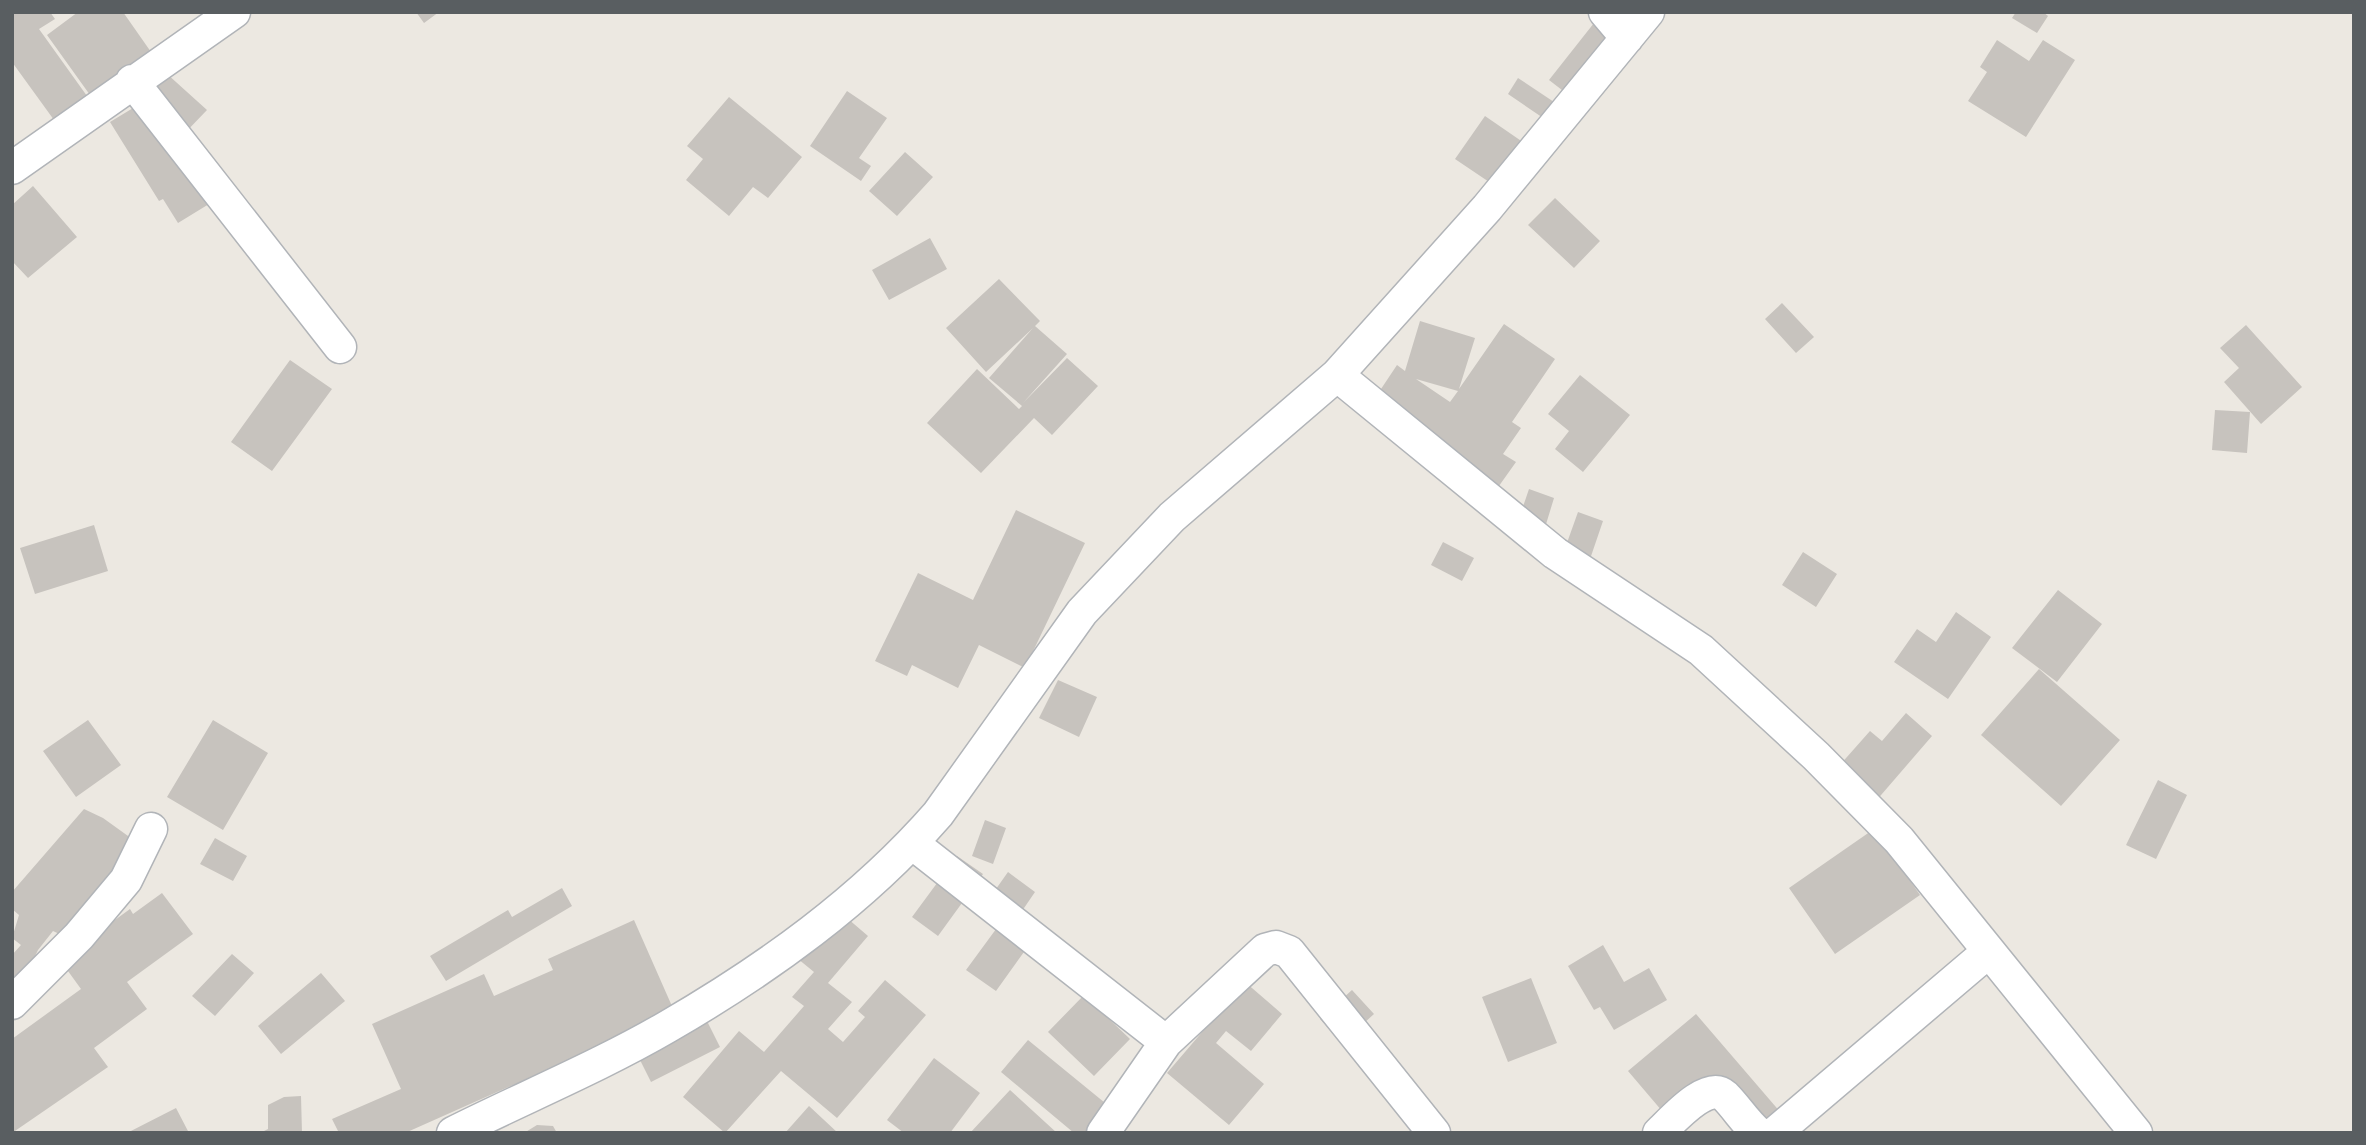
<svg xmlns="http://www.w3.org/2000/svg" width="2366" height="1145" viewBox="0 0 2366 1145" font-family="Quicksand,sans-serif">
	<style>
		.building { fill: #c7c3be; fill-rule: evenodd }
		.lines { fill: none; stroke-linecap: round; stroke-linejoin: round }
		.minor-casing { stroke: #b1b4b8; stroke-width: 35 }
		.minor { stroke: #fff; stroke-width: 32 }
	</style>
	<rect width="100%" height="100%" fill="#ece8e1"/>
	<path class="building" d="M 12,12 L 50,12 L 55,19 L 39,29 L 87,96 L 54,120 L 12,62 Z
		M 78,12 L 123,12 L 151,52 L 90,95 L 47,35 Z
		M 416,12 L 439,12 L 424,23 Z
		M 2016,12 L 2043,12 L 2048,16 L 2037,33 L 2012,18 Z
		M 1594,23 L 1615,39 L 1584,107 L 1549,80 Z
		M 1997,40 L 2029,61 L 2043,40 L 2075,60 L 2026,137 L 1968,101 L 1987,72 L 1980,67 Z
		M 166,73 L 207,110 L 182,136 L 209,204 L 178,223 L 163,199 L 159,201 L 110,122 L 143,102 Z
		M 1518,78 L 1563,108 L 1552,124 L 1508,94 Z
		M 847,91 L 887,118 L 859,158 L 871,166 L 861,181 L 810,146 Z
		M 729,97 L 802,157 L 768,198 L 753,187 L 729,216 L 686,180 L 703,159 L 687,146 Z
		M 1485,116 L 1530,147 L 1501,190 L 1455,159 Z
		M 905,152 L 933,177 L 897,216 L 869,191 Z
		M 33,186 L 77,237 L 28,278 L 12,261 L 12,205 Z
		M 1555,198 L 1600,241 L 1574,268 L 1528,225 Z
		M 930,238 L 947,269 L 889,300 L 872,270 Z
		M 999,279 L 1040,321 L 1035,326 L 1067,354 L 1023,403 L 1067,358 L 1098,386 L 1052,435 L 1034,418 L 981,473 L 927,423 L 977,369 L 1019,409 L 1022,406 L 989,378 L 1033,328 L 986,372 L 946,328 Z
		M 1782,303 L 1814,337 L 1796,353 L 1765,319 Z
		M 1420,321 L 1475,338 L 1459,389 L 1504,324 L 1555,359 L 1512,422 L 1521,428 L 1503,454 L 1516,462 L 1484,507 L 1371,404 L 1397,365 L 1405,371 ZM 1416,379 L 1458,391 L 1450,402 Z
		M 2246,325 L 2302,387 L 2261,424 L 2224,382 L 2239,368 L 2220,348 Z
		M 290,360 L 332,389 L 272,471 L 231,442 Z
		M 1580,375 L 1630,415 L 1583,472 L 1555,449 L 1569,431 L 1548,414 Z
		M 2215,410 L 2250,412 L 2247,453 L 2212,450 Z
		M 1529,489 L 1554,498 L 1540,544 L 1513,536 Z
		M 1016,510 L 1085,543 L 1025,668 L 979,645 L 958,688 L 912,665 L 907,676 L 875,661 L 918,573 L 973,600 Z
		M 1578,512 L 1603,521 L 1589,562 L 1563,554 Z
		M 94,525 L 108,571 L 35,594 L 20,548 Z
		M 1443,542 L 1474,558 L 1462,581 L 1431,565 Z
		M 1803,552 L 1837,574 L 1816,607 L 1782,585 Z
		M 2058,590 L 2102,624 L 2057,682 L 2012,648 Z
		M 1956,612 L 1991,637 L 1948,699 L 1894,662 L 1917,629 L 1936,642 Z
		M 2039,669 L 2120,740 L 2061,806 L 1981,735 Z
		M 1058,680 L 1097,697 L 1079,737 L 1039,718 Z
		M 1906,713 L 1932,736 L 1869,809 L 1831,775 L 1870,731 L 1882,741 Z
		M 88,720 L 121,765 L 76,797 L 43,751 Z
		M 213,720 L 268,753 L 223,830 L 167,797 Z
		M 2158,780 L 2187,795 L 2156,859 L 2126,845 Z
		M 84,809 L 103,818 L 135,841 L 70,939 L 53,931 L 38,950 L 23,981 L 12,989 L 12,955 L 21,945 L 12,938 L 19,915 L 12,909 L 12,892 Z
		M 985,820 L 1006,828 L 993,864 L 972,856 Z
		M 1874,829 L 1920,895 L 1835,954 L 1789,888 Z
		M 215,838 L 247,856 L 233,881 L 200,864 Z
		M 957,856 L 983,874 L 938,936 L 912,917 Z
		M 1008,872 L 1035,892 L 1013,924 L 1034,938 L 996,991 L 966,970 L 1010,910 L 991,896 Z
		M 562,888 L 572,906 L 446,981 L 430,956 L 508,910 L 512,917 Z
		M 162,893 L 193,934 L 127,982 L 147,1009 L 94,1048 L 108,1067 L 12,1133 L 12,1039 L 81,989 L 60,960 L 130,909 L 133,914 Z
		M 833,906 L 868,936 L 828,983 L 852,1002 L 828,1029 L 843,1042 L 865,1017 L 858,1011 L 885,980 L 926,1015 L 837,1118 L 781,1071 L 725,1133 L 683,1097 L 739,1031 L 764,1052 L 804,1006 L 792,997 L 814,972 L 792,954 Z
		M 634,920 L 675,1013 L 405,1133 L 339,1133 L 332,1119 L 401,1089 L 372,1024 L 484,974 L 494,996 L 553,970 L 548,959 Z
		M 1603,945 L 1624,982 L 1649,968 L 1667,1000 L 1614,1030 L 1600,1007 L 1594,1010 L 1568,966 Z
		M 232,954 L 254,973 L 215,1016 L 192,996 Z
		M 321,973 L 345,1001 L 281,1054 L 258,1026 Z
		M 1531,978 L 1557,1043 L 1508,1062 L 1482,997 Z
		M 1245,982 L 1282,1014 L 1251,1051 L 1226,1031 L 1216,1043 L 1264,1084 L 1229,1125 L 1167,1073 Z
		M 1352,990 L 1374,1014 L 1342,1043 L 1320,1019 Z
		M 1084,995 L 1130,1039 L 1094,1076 L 1048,1032 Z
		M 1696,1014 L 1782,1114 L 1760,1133 L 1734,1100 L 1668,1118 L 1628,1071 Z
		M 707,1021 L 720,1047 L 651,1082 L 638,1056 Z
		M 1028,1040 L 1110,1107 L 1089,1133 L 1074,1133 L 1001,1072 Z
		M 934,1058 L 980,1093 L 950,1133 L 904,1133 L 887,1120 Z
		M 1010,1090 L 1057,1133 L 970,1133 Z
		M 301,1096 L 302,1133 L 260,1133 L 268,1129 L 268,1105 L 284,1097 Z
		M 809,1106 L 838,1133 L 785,1133 Z
		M 176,1108 L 189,1133 L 127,1133 Z
		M 537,1125 L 553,1126 L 557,1133 L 524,1133 Z"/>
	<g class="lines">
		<defs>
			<path id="minor" d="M 1605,12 L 1627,38
				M 132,81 L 340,347
				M 12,168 L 234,12
				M 1337,375 L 1555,553 L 1701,650 L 1816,756 L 1899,840 L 2136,1133
				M 912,843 L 1166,1042
				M 12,1003 L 79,936 L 126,880 L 151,829
				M 453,1133 C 523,1098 600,1066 667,1027 C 767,969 862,901 938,814 L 1082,612 L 1172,517 L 1337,375 L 1487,208 L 1648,12
				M 1103,1133 L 1166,1042 L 1265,950 L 1276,947 L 1289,952 L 1434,1133
				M 1659,1133 C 1672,1121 1707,1080 1725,1096 C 1737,1108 1745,1122 1758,1133
				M 1775,1133 L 1988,952"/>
		</defs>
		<use href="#minor" class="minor-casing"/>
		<use href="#minor" class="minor"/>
	</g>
	<rect width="2366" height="1145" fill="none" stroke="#595e61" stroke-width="28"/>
</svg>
